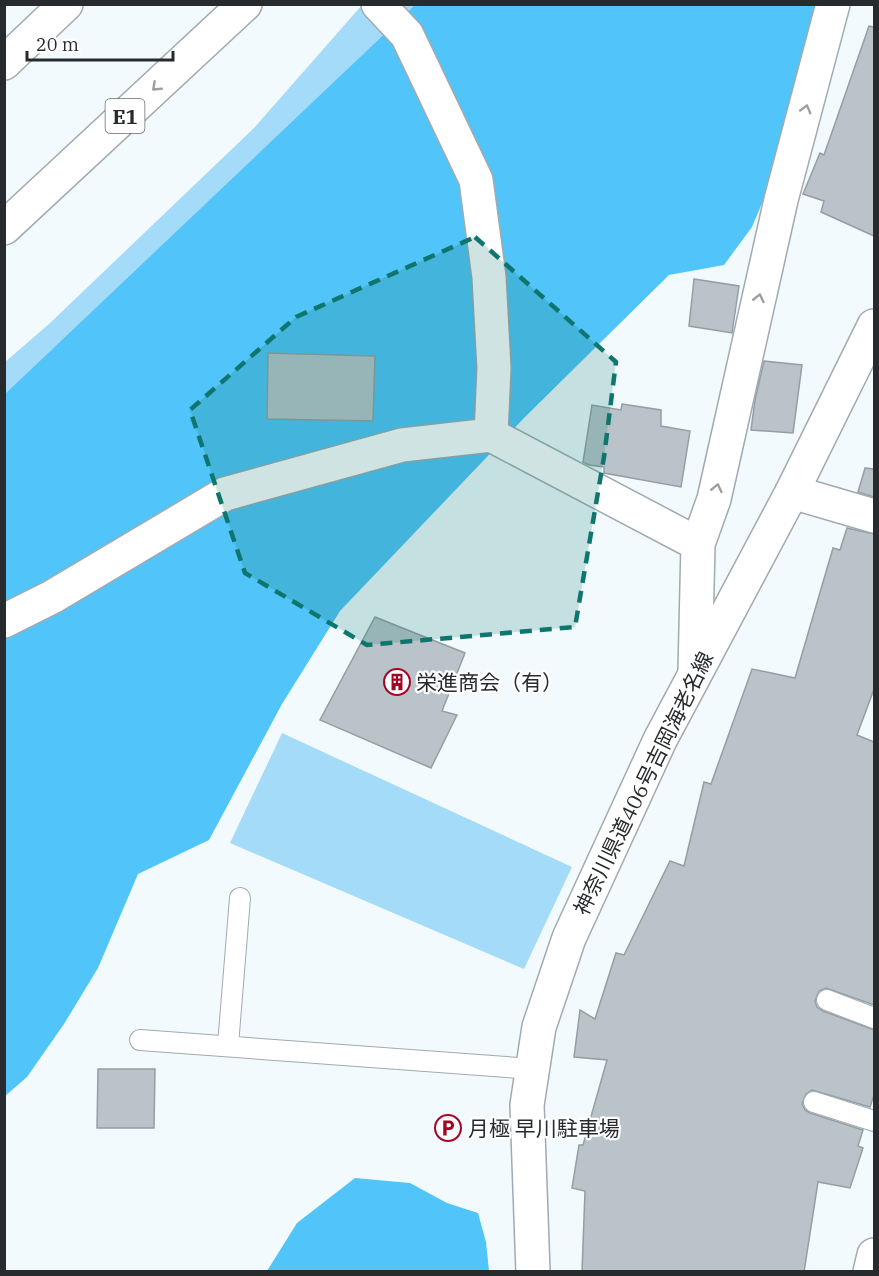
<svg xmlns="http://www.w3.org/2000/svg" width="879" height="1276" viewBox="0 0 879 1276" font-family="'IBM Plex Serif','Noto Sans JP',serif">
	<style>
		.green { fill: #a4dbf8 }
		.forest { fill: #51c5f9 }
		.building { fill: #b9c3c9; stroke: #949ea3; stroke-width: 1.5 }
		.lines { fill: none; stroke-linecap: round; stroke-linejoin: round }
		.service-casing { stroke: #a0aab0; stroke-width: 22 }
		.minor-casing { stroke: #a0aab0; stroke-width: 36 }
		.secondary-casing { stroke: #a0aab0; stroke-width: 36 }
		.motorway-casing { stroke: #a0aab0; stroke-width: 36 }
		.service { stroke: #fff; stroke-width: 20 }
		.minor { stroke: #fff; stroke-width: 33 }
		.secondary { stroke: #fff; stroke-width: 33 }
		.motorway { stroke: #fff; stroke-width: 33 }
		.oneway { stroke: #9ea0a0 }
		.marked { fill: #0f766e; fill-opacity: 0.2; stroke: #0f766e; stroke-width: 4.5; stroke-dasharray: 12 8; stroke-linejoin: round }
		.labels { text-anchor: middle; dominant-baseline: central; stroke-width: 4.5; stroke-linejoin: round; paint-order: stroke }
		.shield { fill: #fff; stroke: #686b6c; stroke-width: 1.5 }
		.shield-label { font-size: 20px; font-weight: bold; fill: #272b2d }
		.poi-label { font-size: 21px; fill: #272b2d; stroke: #fff; text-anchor: start }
		.street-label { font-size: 21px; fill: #272b2d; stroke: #fff }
	</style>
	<rect width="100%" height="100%" fill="#f3fafe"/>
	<path class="green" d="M 362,5 L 452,5 L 5,408 L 5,362 L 49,324 L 254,128 Z
		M 282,733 L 572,867 L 524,969 L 230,843 Z"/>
	<path class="forest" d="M 415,5 L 820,5 L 797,120 L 752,227 L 724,265 L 669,275 L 525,417 L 340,611 L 282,704 L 209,840 L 138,874 L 98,968 L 64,1024 L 27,1077 L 5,1096 L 4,395 Z
		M 355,1178 L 410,1183 L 447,1203 L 478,1213 L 486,1242 L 489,1271 L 267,1271 L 297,1223 Z"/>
	<path class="building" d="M 869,26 L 874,27 L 874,236 L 821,212 L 824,201 L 803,194 L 820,153 L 824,155 Z
		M 694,279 L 739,286 L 732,333 L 689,326 Z
		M 268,353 L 375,356 L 373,421 L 267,419 Z
		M 764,361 L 802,365 L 793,433 L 751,430 L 755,400 Z
		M 622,404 L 661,410 L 661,426 L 690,431 L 681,487 L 604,473 L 604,467 L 589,465 L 583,462 L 592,405 L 621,410 Z
		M 865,468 L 874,469 L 874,497 L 858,492 Z
		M 847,528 L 874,534 L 874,689 L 857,735 L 874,742 L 874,1005 L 826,988 L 819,991 L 815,1001 L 817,1007 L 823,1011 L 874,1030 L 874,1095 L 870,1107 L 812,1090 L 806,1094 L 802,1104 L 805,1110 L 810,1113 L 863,1130 L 858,1146 L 863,1148 L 850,1188 L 818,1182 L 804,1272 L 582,1272 L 585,1191 L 572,1188 L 579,1145 L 583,1145 L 607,1060 L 574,1057 L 580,1010 L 595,1019 L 616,953 L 624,955 L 670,861 L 684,866 L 704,782 L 711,784 L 752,669 L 795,678 L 833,548 L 840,550 Z
		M 375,617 L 465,653 L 442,711 L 457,715 L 431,768 L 320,720 Z
		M 98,1069 L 155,1069 L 154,1128 L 97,1128 Z"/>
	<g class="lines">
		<defs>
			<path id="service" d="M 827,1000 L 874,1018
				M 140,1040 L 533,1069
				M 228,1045 L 240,898
				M 814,1102 L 874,1121"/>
			<path id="minor" d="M 378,4 L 407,35 L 476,180 L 489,277 L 494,368 L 491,435
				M 792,492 L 874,516
				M 4,621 L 52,597 L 225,494 L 402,445 L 491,435 L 698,544
				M 695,672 L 698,544 L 714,499 L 781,200 L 833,4
				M 870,1272 L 874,1255"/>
			<path id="secondary" d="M 533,1272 L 527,1105 L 539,1027 L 569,938 L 660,740 L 792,492 L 874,326"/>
			<path id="motorway" d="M 4,63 L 66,4
				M 4,228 L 245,4"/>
		</defs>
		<use href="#service" class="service-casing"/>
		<use href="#minor" class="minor-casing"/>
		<use href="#secondary" class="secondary-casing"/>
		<use href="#motorway" class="motorway-casing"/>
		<use href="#service" class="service"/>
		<use href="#minor" class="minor"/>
		<use href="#secondary" class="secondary"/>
		<use href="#motorway" class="motorway"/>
	</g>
	<defs><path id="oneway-chevron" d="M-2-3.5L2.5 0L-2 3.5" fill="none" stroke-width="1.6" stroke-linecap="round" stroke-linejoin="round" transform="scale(1.5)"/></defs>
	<g class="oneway">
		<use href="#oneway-chevron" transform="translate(156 87) rotate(137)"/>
		<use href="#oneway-chevron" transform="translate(806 109) rotate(-75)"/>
		<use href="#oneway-chevron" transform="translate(759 298) rotate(-77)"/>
		<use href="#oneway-chevron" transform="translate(717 488) rotate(-77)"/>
	</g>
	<path class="marked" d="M 475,237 L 616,362 L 604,457 L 575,627 L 367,645 L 245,573 L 190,410 L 296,317 Z"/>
	<defs>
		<symbol id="building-ring" viewBox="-11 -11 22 22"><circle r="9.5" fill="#fff" stroke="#a40726" stroke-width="1.5"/><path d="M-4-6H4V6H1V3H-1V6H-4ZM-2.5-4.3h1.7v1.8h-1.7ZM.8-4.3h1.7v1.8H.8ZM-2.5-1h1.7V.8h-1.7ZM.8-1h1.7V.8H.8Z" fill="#a40726"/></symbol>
		<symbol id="parking-ring" viewBox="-11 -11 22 22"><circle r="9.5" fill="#fff" stroke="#a40726" stroke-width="1.5"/><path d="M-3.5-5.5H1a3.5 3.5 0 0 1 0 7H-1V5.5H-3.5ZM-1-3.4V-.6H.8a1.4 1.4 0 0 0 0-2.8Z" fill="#a40726"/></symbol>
	</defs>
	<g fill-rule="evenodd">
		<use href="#building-ring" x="382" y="667" width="30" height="30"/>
		<use href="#parking-ring" x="433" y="1113" width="30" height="30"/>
	</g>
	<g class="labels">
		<rect class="shield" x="105.5" y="99" width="39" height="34" rx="4.5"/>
		<g class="shield-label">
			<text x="125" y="116">E1</text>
		</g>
		<g class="poi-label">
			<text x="416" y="682">栄進商会（有）</text>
			<text x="468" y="1128">月極 早川駐車場</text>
		</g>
		<g class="street-label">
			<text transform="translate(643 783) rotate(-64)">神奈川県道406号吉岡海老名線</text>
		</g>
	</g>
	<rect width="879" height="1276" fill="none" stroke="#272b2d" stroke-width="12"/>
	<path d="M27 51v9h146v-9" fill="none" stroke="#272b2d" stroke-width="3"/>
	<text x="36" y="51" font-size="18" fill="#272b2d" stroke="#ffffff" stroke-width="4.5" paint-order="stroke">20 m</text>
</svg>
